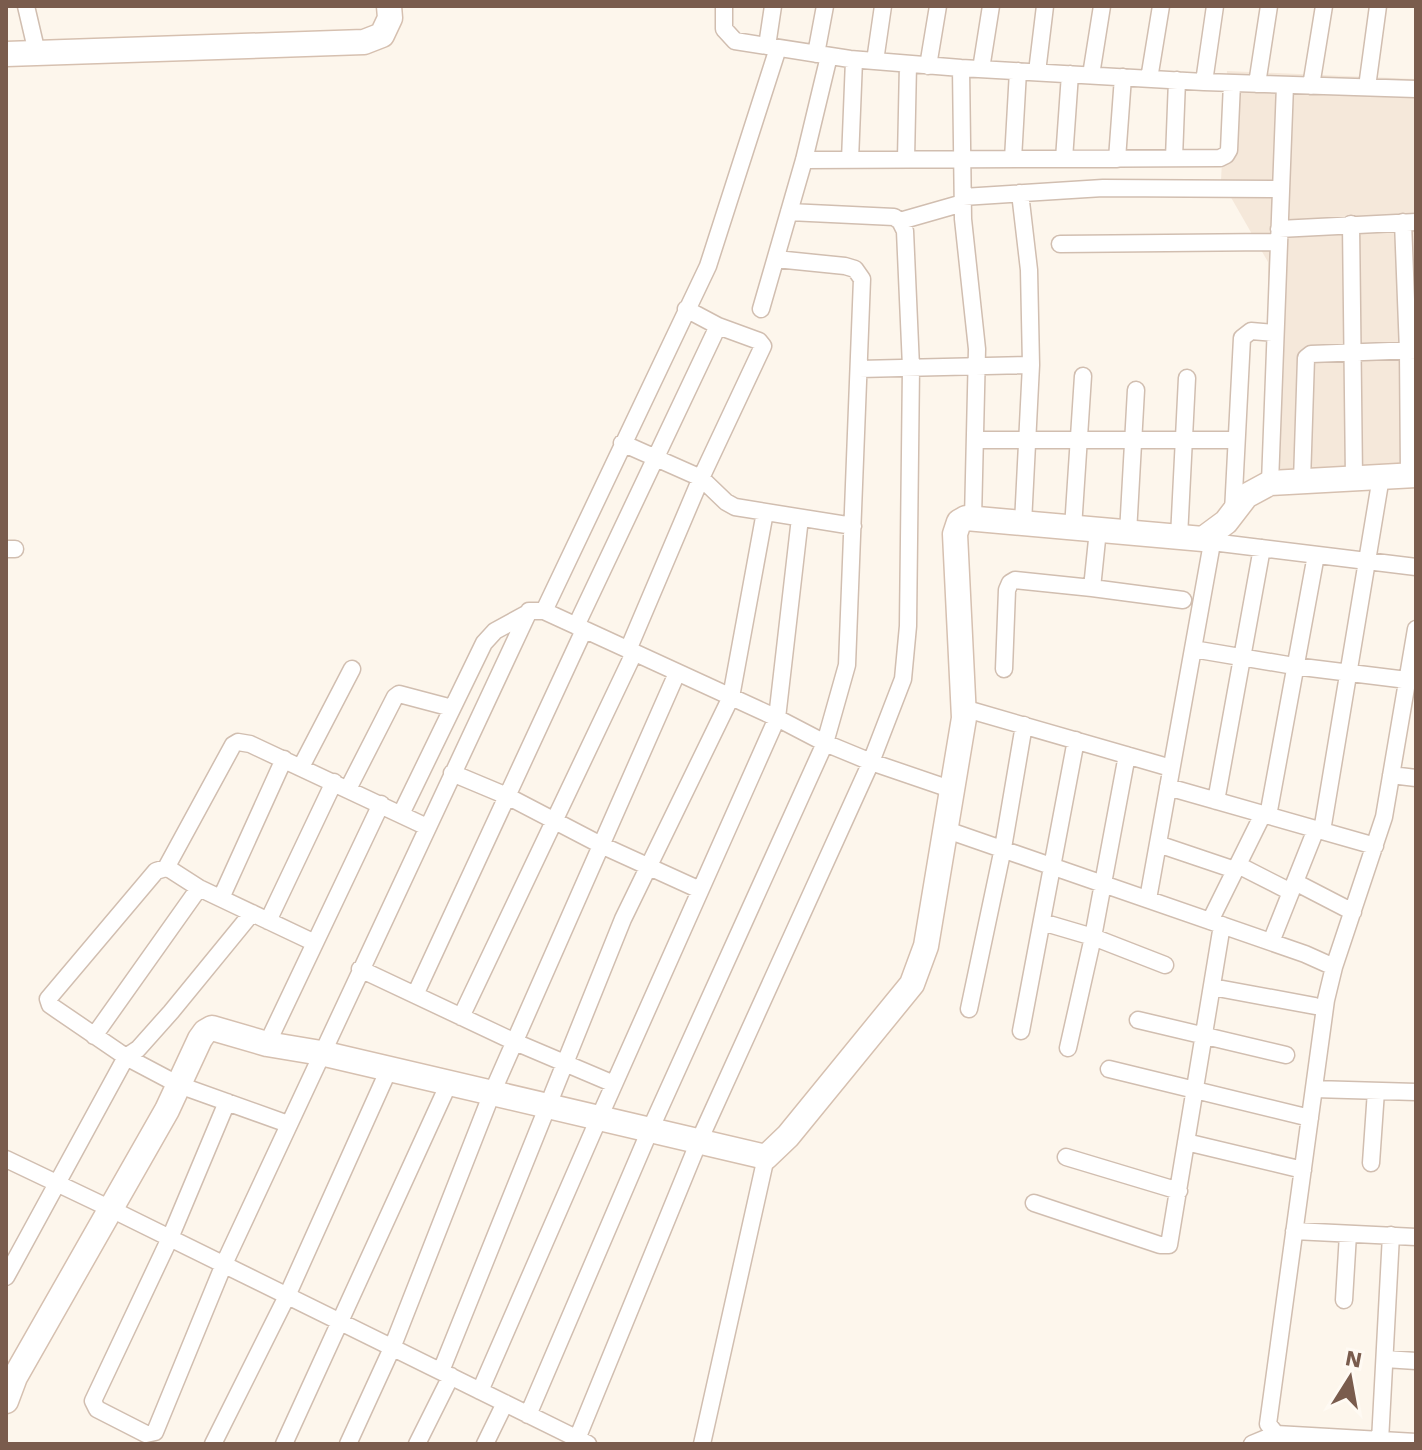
<svg xmlns="http://www.w3.org/2000/svg" width="1422" height="1450" viewBox="0 0 1422 1450" font-family="'Work Sans',sans-serif">
	<style>
		.residential { fill: #f5e8da }
		.lines { fill: none; stroke-linecap: round; stroke-linejoin: round }
		.street-casing { stroke: #d1beb0; stroke-width: 19 }
		.secondary-casing { stroke: #d6c0b0; stroke-width: 27 }
		.street { stroke: #fff; stroke-width: 16 }
		.secondary { stroke: #fff; stroke-width: 24 }
	</style>
	<rect width="100%" height="100%" fill="#fdf6ec"/>
	<path class="residential" d="M 1227,71 L 1416,79 L 1416,466 L 1268,477 L 1268,262 L 1221,180 Z"/>
	<g class="lines">
		<defs>
			<path id="street" d="M 26,6 L 37,53
				M 724,6 L 724,29 L 735,41 L 850,59 L 961,68 L 1204,82 L 1416,89
				M 767,46 L 773,6
				M 816,54 L 825,6
				M 875,61 L 883,6
				M 928,66 L 938,6
				M 961,68 L 963,219 L 977,349 L 973,519
				M 981,69 L 991,6
				M 1037,72 L 1045,6
				M 1091,75 L 1102,6
				M 1149,79 L 1161,6
				M 1204,82 L 1215,6
				M 1257,84 L 1269,6
				M 1311,86 L 1324,6
				M 1367,87 L 1378,6
				M 1174,158 L 1177,80
				M 906,159 L 908,64
				M 1013,159 L 1018,71
				M 1064,159 L 1070,74
				M 1117,159 L 1123,77
				M 804,160 L 1220,158 L 1226,155 L 1229,150 L 1232,83
				M 850,160 L 854,60
				M 1020,193 L 1029,270 L 1031,365 L 1023,523
				M 963,197 L 1103,188 L 1281,189
				M 900,221 L 963,203
				M 1403,222 L 1408,351 L 1409,475
				M 1351,224 L 1354,478
				M 1279,229 L 1416,222
				M 1060,244 L 1279,242
				M 761,309 L 804,160 L 829,56
				M 859,369 L 1031,365
				M 975,440 L 1235,440
				M 622,443 L 701,478 L 726,502 L 735,507 L 853,526
				M 1302,481 L 1306,358 L 1311,354 L 1416,350
				M 1270,483 L 1285,85
				M 1233,512 L 1242,338 L 1251,331 L 1275,333
				M 1073,528 L 1083,376
				M 1128,533 L 1136,390
				M 1179,537 L 1187,378
				M 1212,542 L 1416,567
				M 6,549 L 15,549
				M 1092,588 L 1183,600
				M 544,611 L 708,266 L 778,48
				M 576,626 L 718,326
				M 1416,629 L 1384,817 L 1334,967 L 1326,1000 L 1268,1424 L 1276,1434 L 1416,1442
				M 1193,649 L 1294,666 L 1407,680
				M 628,650 L 701,478 L 763,346 L 759,341 L 718,326 L 686,309
				M 1004,669 L 1007,590 L 1010,583 L 1015,580 L 1092,588 L 1098,530
				M 963,708 L 1171,768
				M 301,767 L 352,669
				M 452,773 L 507,796 L 601,845 L 700,890
				M 1391,775 L 1416,778
				M 1168,787 L 1375,846
				M 348,789 L 395,697 L 399,694 L 452,708
				M 1216,801 L 1262,548
				M 401,814 L 484,643 L 495,631 L 526,614
				M 1268,816 L 1316,555
				M 947,830 L 1305,954 L 1334,967
				M 1322,831 L 1381,477
				M 1158,844 L 1235,870
				M 1238,865 L 1291,892
				M 166,868 L 233,745 L 238,742 L 250,744 L 427,827
				M 1295,882 L 1353,912
				M 221,898 L 284,759
				M 1148,899 L 1214,532
				M 268,921 L 334,782
				M 1210,921 L 1263,814
				M 1042,922 L 1093,937 L 1165,965
				M 1271,942 L 1316,829
				M 360,969 L 515,1042 L 614,1084
				M 1212,987 L 1315,1006
				M 415,995 L 584,630
				M 969,1009 L 1003,848 L 1024,725
				M 461,1017 L 634,653
				M 1138,1020 L 1286,1055
				M 1021,1031 L 1076,740
				M 94,1036 L 199,888
				M 267,1044 L 381,804
				M 1068,1048 L 1093,937 L 1127,755
				M 1109,1069 L 1310,1118
				M 1314,1089 L 1416,1092
				M 227,1102 L 170,1238 L 93,1401 L 97,1409 L 146,1434 L 155,1432 L 224,1264 L 529,611 L 544,611 L 777,718 L 825,743 L 871,762 L 953,790
				M 288,1124 L 179,1085 L 126,1057 L 50,1005 L 48,999 L 156,871 L 166,868 L 171,870 L 199,888 L 315,943
				M 1186,1142 L 1303,1170
				M 1066,1157 L 1179,1191
				M 6,1159 L 111,1209 L 588,1444
				M 1371,1163 L 1376,1091
				M 1034,1203 L 1160,1245 L 1169,1245 L 1222,925
				M 1294,1231 L 1416,1237
				M 6,1277 L 126,1057 L 138,1049 L 171,1012 L 252,913
				M 1344,1300 L 1348,1234
				M 1385,1359 L 1416,1361
				M 441,1371 L 623,919 L 731,697 L 765,512
				M 480,1391 L 599,1118 L 777,718 L 800,518
				M 528,1415 L 650,1130 L 825,743 L 847,665 L 862,279 L 855,269 L 845,266 L 776,259
				M 577,1439 L 699,1141 L 871,762 L 903,679 L 908,626 L 911,367 L 905,231 L 900,221 L 894,217 L 789,212
				M 1380,1441 L 1391,1235
				M 213,1444 L 287,1296 L 389,1069
				M 284,1444 L 449,1083
				M 348,1444 L 392,1348 L 492,1093 L 677,673
				M 417,1444 L 451,1376
				M 485,1444 L 505,1403
				M 702,1444 L 766,1157
				M 1252,1444 L 1276,1434"/>
			<path id="secondary" d="M 6,54 L 364,42 L 382,35 L 390,18 L 389,6
				M 6,1401 L 15,1377 L 167,1110 L 200,1039 L 205,1032 L 212,1028 L 267,1044 L 321,1053 L 766,1157 L 788,1136 L 912,984 L 926,946 L 964,718 L 955,534 L 959,522 L 966,518 L 1203,539 L 1226,522 L 1246,496 L 1270,483 L 1416,475"/>
		</defs>
		<use href="#street" class="street-casing"/>
		<use href="#secondary" class="secondary-casing"/>
		<use href="#street" class="street"/>
		<use href="#secondary" class="secondary"/>
	</g>
	<rect width="1422" height="1450" fill="none" stroke="#7a5c4d" stroke-width="16"/>
	<g transform="translate(1350 1378) rotate(11)" stroke="#fffaf3" stroke-width="6" paint-order="stroke">
	<path d="M0-6L14 30L0 20L-14 30Z" fill="#7a5c4d"/>
	<text y="-12" font-size="22" font-weight="bold" text-anchor="middle" fill="#7a5c4d">N</text>
	</g>
</svg>
